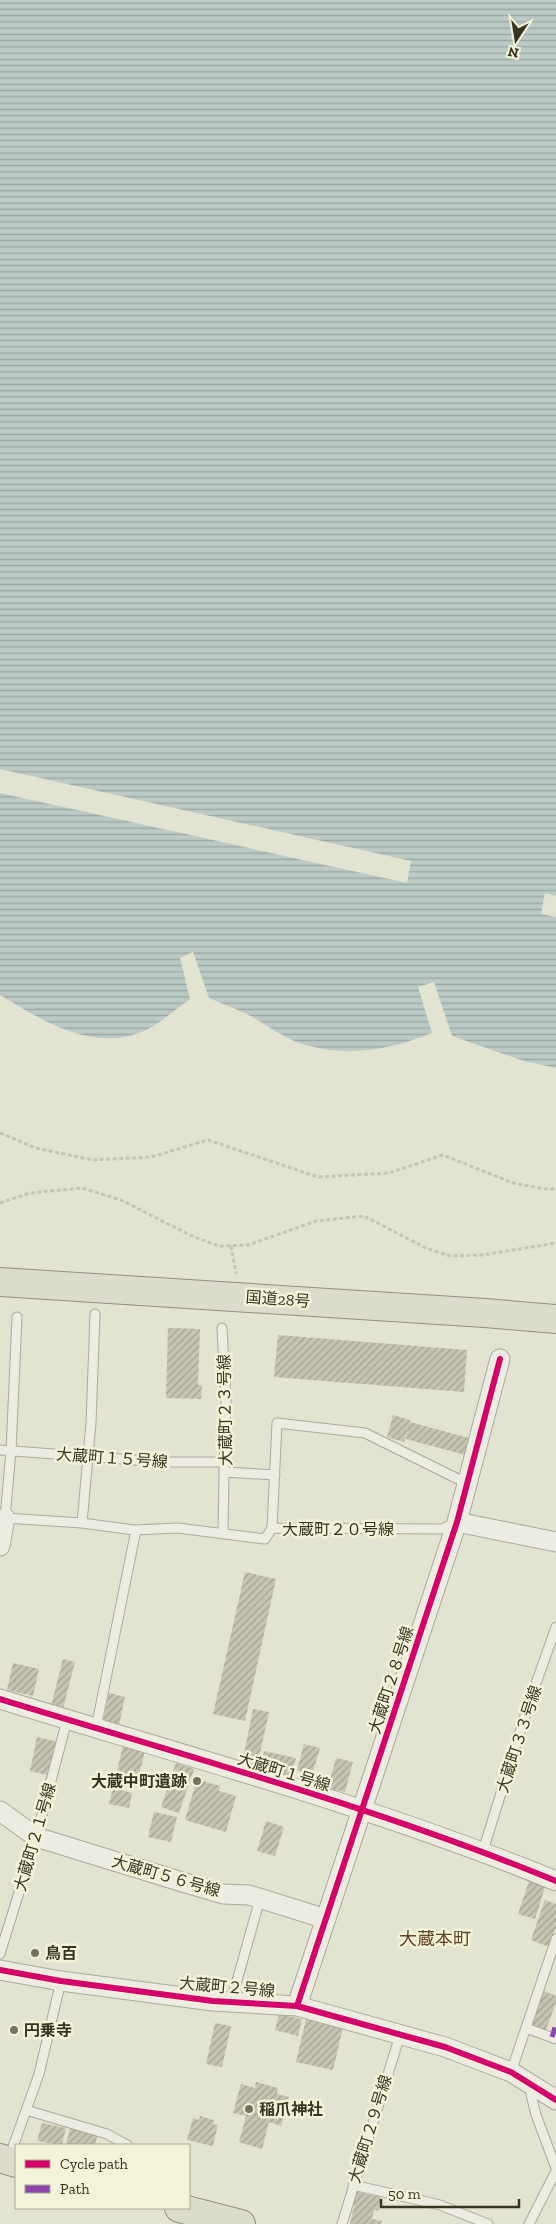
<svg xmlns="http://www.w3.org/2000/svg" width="556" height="2224" viewBox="0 0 556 2224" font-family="'Zilla Slab','Noto Sans JP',serif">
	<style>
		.water { fill: url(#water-rules) }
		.pier { fill: #e3e3d2 }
		.building { fill: url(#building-hatch) }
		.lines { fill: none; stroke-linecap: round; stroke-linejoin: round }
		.service-casing { stroke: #a9a89a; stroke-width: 11 }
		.minor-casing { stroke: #a9a89a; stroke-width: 21 }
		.trunk-casing { stroke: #8f8d81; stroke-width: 30 }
		.path { stroke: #c4c4b9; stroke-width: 3; stroke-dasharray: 4 2.5; stroke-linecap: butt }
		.service { stroke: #ecece2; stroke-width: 9 }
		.minor { stroke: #ecece2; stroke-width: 19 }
		.trunk { stroke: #dcdccc; stroke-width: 28 }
		.quiet { stroke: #8e44ad; stroke-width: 5; stroke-dasharray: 10 5; stroke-linecap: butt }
		.cycleway-casing { stroke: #f3f3d9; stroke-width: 9 }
		.cycleway { stroke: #d6006c; stroke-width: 6 }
		.poi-dot { fill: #747160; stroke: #f3f3d9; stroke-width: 2 }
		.labels { text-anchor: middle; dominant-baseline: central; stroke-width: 5; stroke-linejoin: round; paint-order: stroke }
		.street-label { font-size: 16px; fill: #383422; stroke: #f3f3d9 }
		.poi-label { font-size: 16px; font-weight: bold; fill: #383422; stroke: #f3f3d9; text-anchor: start }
		.neighbourhood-label { font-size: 18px; fill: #614425; stroke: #f3f3d9 }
	</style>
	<defs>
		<pattern id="water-rules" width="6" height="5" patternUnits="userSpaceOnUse" patternTransform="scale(1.25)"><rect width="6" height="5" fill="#bbcac5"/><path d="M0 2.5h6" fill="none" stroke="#99a5a0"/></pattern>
		<pattern id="building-hatch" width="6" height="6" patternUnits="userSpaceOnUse" patternTransform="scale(1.25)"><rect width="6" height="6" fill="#c8c4b3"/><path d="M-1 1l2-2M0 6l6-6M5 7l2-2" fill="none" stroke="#a3a091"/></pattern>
	</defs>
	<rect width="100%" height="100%" fill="#e3e3d2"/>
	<path class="water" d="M 0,0 L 556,0 L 556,1068 L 524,1061 L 452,1036 L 434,982 L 418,987 L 432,1033 C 392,1049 349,1058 306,1045 C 284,1039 265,1023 245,1013 C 233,1008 221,1003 209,998 L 193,952 L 180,958 L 190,999 C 173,1011 158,1026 139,1033 C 89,1051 40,1019 0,995 Z"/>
	<path class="pier" d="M 0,769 L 411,861 L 407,883 L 0,793 Z
		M 545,893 L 556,896 L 556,917 L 541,914 Z"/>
	<path class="building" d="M 168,1328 L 200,1329 L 198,1385 L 202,1385 L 201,1399 L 166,1398 Z
		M 278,1335 L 467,1350 L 464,1392 L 274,1377 Z
		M 393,1415 L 410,1420 L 410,1422 L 469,1438 L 465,1455 L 406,1439 L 408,1428 L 404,1442 L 387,1437 Z
		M 245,1572 L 276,1579 L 245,1721 L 213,1714 Z
		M 63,1659 L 75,1662 L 63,1709 L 51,1706 Z
		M 13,1663 L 39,1669 L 33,1696 L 7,1690 Z
		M 109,1693 L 125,1697 L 119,1725 L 103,1722 Z
		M 253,1709 L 269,1712 L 257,1767 L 242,1764 Z
		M 37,1737 L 58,1742 L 51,1776 L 30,1771 Z
		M 304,1744 L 320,1748 L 312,1775 L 297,1770 Z
		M 123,1746 L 145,1751 L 137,1784 L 115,1779 Z
		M 264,1751 L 296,1758 L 291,1777 L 260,1769 Z
		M 336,1758 L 353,1762 L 345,1792 L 328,1788 Z
		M 176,1763 L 194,1769 L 179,1813 L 161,1807 Z
		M 197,1779 L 220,1786 L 219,1791 L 236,1796 L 226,1832 L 185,1820 Z
		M 113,1788 L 132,1793 L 129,1808 L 109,1804 Z
		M 154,1812 L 177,1817 L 171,1842 L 148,1837 Z
		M 266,1821 L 284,1827 L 275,1856 L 257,1851 Z
		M 529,1881 L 545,1887 L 535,1919 L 518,1914 Z
		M 545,1900 L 556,1904 L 556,1927 L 549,1947 L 531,1940 Z
		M 544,1991 L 556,1996 L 556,2003 L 545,2032 L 530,2027 Z
		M 279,2014 L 302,2019 L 298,2036 L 275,2030 Z
		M 306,2019 L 343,2027 L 333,2070 L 296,2062 Z
		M 215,2023 L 231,2026 L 222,2067 L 206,2064 Z
		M 256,2082 L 278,2088 L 277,2094 L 289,2097 L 281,2126 L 269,2122 L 262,2149 L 239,2142 L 246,2116 L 233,2113 L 241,2084 L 255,2088 Z
		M 200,2116 L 214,2120 L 213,2124 L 218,2125 L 213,2146 L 187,2140 L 193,2118 L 199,2120 Z
		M 42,2123 L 66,2128 L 62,2145 L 37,2141 Z
		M 70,2128 L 98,2134 L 95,2145 L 66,2145 Z
		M 353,2191 L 381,2197 L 378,2211 L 374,2210 L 372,2219 L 382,2221 L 381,2224 L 350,2224 L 354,2206 L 350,2205 Z"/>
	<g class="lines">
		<defs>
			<path id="service" d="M 17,1317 L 11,1451 L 5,1518 L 82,1523 L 134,1530 L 178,1528 L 265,1539 L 272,1528 L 442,1529 L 455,1523
				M 222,1328 L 226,1400 L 224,1472 L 275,1475
				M 0,1450 L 162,1462 L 224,1462
				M 82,1523 L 91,1423 L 95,1314
				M 272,1528 L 277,1423 L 365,1433 L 468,1484
				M 223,1534 L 224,1472
				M 96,1728 L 136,1530
				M 483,1851 L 529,1703 L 556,1627
				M 0,1954 L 36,1837 L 67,1720
				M 231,2002 L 260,1899
				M 526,2028 L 556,2039
				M 511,2072 L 556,1939
				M 529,2086 L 536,2115 L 556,2168
				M 26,2110 L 107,2134 L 127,2145
				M 9,2158 L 39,2074 L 61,1981
				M 353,2185 L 440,2205 L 488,2224
				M 342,2224 L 400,2035
				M 529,2224 L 556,2171"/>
			<path id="minor" d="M 457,1522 L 556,1542
				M 0,1546 L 5,1518
				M 0,1699 C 186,1756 376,1807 556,1881
				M 0,1811 L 36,1837 L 179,1881 L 223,1894 L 249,1895 L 326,1919
				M 0,1970 L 61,1981 L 213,2001 L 297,2006 L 445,2047 L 511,2072 L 556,2100
				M 297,2006 L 457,1522 L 500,1359"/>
			<path id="trunk" d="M 0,1282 L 485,1313 L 556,1319
				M 0,2158 L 16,2163
				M 179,2208 L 241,2224"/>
		</defs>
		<use href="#service" class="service-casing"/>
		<use href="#minor" class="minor-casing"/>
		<use href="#trunk" class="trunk-casing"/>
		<path class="path" d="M 0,1133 L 36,1148 L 92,1160 L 151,1157 L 208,1140 L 318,1177 L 389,1173 L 443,1155 L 513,1183 L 545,1189 L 556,1189
			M 0,1203 L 30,1193 L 82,1188 L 121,1200 L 192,1236 L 219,1246 L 248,1245 L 316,1221 L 364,1216 L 426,1248 L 450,1256 L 482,1255 L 556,1243
			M 231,1246 L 236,1274"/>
		<use href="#service" class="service"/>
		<use href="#minor" class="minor"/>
		<use href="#trunk" class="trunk"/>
		<path class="quiet" d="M 552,2037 L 556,2024"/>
		<defs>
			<path id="cycleway" d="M 0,1699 C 186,1756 376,1807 556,1881
				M 0,1970 L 61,1981 L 213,2001 L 297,2006 L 445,2047 L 511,2072 L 556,2100
				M 297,2006 L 457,1522 L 500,1359"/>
		</defs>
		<use href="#cycleway" class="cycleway-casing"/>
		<use href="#cycleway" class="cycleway"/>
	</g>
	<g class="poi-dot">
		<circle cx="197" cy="1781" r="5"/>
		<circle cx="35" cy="1953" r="5"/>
		<circle cx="14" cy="2030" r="5"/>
		<circle cx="249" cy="2109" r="5"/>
	</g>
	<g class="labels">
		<g class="street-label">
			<text transform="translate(278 1299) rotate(4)">国道28号</text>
			<text transform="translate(225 1410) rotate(-91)">大蔵町２３号線</text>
			<text transform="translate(112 1458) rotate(4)">大蔵町１５号線</text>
			<text x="338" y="1529">大蔵町２０号線</text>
			<text transform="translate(391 1680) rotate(-72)">大蔵町２８号線</text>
			<text transform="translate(519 1739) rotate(-72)">大蔵町３３号線</text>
			<text transform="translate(284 1772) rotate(17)">大蔵町１号線</text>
			<text transform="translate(35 1837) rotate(-74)">大蔵町２１号線</text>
			<text transform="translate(166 1876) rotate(16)">大蔵町５６号線</text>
			<text transform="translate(227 1987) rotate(5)">大蔵町２号線</text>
			<text transform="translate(370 2129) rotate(-73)">大蔵町２９号線</text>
		</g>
		<g class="poi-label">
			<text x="187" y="1781" text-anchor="end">大蔵中町遺跡</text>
			<text x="45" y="1953">鳥百</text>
			<text x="24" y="2030">円乗寺</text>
			<text x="259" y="2109">稲爪神社</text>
		</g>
		<g class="neighbourhood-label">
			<text x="435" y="1939">大蔵本町</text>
		</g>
	</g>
	<rect x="15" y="2144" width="175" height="65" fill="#f3f3d9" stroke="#a8a790"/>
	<rect x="25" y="2160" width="25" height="8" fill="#d6006c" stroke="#a8a790"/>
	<text x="60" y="2169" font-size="15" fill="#383422">Cycle path</text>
	<rect x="25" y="2185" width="25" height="8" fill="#8e44ad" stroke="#a8a790"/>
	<text x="60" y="2194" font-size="15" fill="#383422">Path</text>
	<g transform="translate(516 40) rotate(192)" stroke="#f3f3d9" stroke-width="4" paint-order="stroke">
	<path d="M0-4L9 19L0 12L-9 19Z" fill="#383422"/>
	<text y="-8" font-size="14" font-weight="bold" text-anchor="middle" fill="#383422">N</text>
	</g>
	<path d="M381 2199v8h138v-8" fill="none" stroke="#383422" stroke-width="2.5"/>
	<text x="388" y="2199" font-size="15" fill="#383422" stroke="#f3f3d9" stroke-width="4" paint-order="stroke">50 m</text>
</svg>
